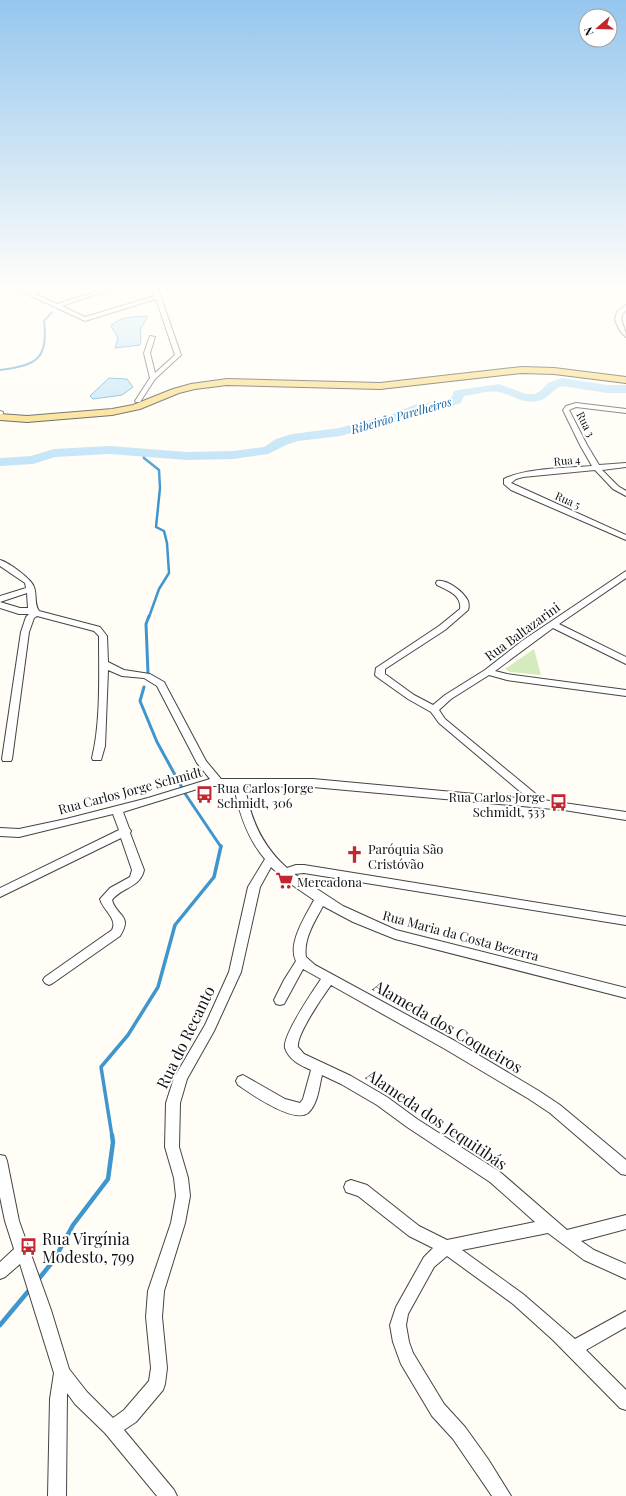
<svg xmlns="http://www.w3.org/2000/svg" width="626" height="1496" viewBox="0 0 626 1496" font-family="'Playfair Display',serif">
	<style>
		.green { fill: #d5ebbd }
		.water { fill: #b9e0f7; stroke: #3f96cf }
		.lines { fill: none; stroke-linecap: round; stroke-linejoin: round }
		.stream-far4 { stroke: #3f96cf; stroke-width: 2 }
		.stream-far3 { stroke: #3f96cf; stroke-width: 2.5 }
		.stream-far2 { stroke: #3f96cf; stroke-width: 3 }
		.stream-far1 { stroke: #3f96cf; stroke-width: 3.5 }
		.stream { stroke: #3f96cf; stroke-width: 4.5 }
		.river { fill: #b9e0f7; fill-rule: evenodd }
		.street-casing { stroke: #444; stroke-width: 2 }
		.primary-casing { stroke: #222; stroke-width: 2 }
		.street { fill: #fff; fill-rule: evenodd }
		.primary { fill: #f9d66b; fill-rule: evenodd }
		.labels { text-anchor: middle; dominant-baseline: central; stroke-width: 4; stroke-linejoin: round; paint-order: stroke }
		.far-street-label { font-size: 11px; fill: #111; stroke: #fff }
		.far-water-label { font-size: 12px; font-style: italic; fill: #1768a6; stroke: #fff }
		.street-label { font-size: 13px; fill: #111; stroke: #fff }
		.poi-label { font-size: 13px; fill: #111; stroke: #fff; text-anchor: start }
		.near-street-label { font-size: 16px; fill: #111; stroke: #fff }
		.near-poi-label { font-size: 16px; fill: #111; stroke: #fff; text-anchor: start }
	</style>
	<rect width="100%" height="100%" fill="#fffdf5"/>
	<path class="green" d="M 534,649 L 541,675 L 510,672 L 505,669 Z"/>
	<path class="water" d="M 148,316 L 140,330 L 141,339 L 140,345 L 115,348 L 118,338 L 111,326 C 119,316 135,317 148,316 Z
		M 109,378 L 127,379 L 133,387 L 122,395 L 93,399 L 90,396 Z"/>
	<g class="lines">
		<path class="stream-far4" d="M 0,370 C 36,365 49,360 44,321 L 52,312"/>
		<path class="stream-far3" d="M 143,452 L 144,458 L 159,470 L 160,488 L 156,527 L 164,531 L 167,543 L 169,573 L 159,589 L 149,617"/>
		<path class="stream-far2" d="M 148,673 L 146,624 L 149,616
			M 144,687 L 140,701 L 157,742 L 186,795 L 221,847"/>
		<path class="stream-far1" d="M 112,1136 L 101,1067 L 128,1035 L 158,987 L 175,925 L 214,877 L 221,846"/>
		<path class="stream" d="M 37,1281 L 54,1260 L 73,1225 L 108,1179 L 113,1142 L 112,1135
			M 0,1325 L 31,1288"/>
		<path class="river" d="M 562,378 L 607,385 L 626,385 L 626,393 L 607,393 L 562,386 C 552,389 548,400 537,401 C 521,404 512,394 498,392 C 487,390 474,395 464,396 L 461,403 L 447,408 L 421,411 L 400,420 L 340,436 L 298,441 L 286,445 L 268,454 L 233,459 L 187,460 L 110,454 L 55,457 L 33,464 L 0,466 L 0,458 L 31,456 L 54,449 L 110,446 L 187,452 L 233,451 L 264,447 L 276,439 L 292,434 L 339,428 L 392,414 L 414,405 L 445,401 L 451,398 L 454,391 L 458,390 L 499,384 L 526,394 L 534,394 L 539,392 L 548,383 Z"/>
		<defs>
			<path id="street" d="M 10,286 L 17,286 L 28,291 L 44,286 L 52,286 L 33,293 L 57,304 L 114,286 L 122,286 L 62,306 L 85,317 L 155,296 L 151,286 L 157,286 L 181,355 L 155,379 L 140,402 L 136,402 L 135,401 L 150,378 L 144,353 L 150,336 L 155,337 L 150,353 L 155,373 L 175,355 L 156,299 L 85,321 Z
				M 626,305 L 626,310 C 616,319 626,326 626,337 L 620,331 L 615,320 L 617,312 Z
				M 576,403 L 626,409 L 626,413 L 576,407 L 569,410 L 587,445 L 599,465 L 626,463 L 626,467 L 602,470 L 618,486 L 626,491 L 626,496 L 613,489 L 595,470 L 523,477 L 516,479 L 511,483 L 626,535 L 626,540 L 511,490 L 504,484 L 504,479 C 525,468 568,468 592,466 L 580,445 L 563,410 L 566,406 Z
				M 0,411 L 3,412 L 3,414 L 0,415 Z
				M 0,560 C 8,562 32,579 34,587 C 37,595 34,604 39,611 L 100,627 L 107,636 L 108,662 L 124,670 L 150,674 L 164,682 L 206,761 L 221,779 L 313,779 L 529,799 L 439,723 L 431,712 L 408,699 L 377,677 L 375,675 L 376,668 L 439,626 L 460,609 C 462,595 447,590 437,585 L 436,583 L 437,581 C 447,579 464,592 468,601 C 469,604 469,607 468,610 L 445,630 L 385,669 L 385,674 L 414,695 L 433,705 L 445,695 L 485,670 L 522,641 L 626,571 L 626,578 L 559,624 L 626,657 L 626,664 L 553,628 L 495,671 L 507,674 L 626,690 L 626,696 L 507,680 L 489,675 L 451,699 L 439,710 L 445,719 L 543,800 L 626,812 L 626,820 L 564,810 L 313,787 L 245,786 C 250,819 262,846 287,868 L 296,865 L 304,865 L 626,917 L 626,925 L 304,873 L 294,874 L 343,906 L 396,930 L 626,988 L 626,998 L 395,939 L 353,922 L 323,906 C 315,921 303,939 306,957 L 315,965 L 455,1041 L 539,1091 L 560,1105 L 626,1160 L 626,1175 L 621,1174 L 550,1113 L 529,1099 L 445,1049 L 331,985 C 323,996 296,1035 298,1047 L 304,1054 L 351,1076 L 387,1097 L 417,1119 L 500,1172 L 567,1230 L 626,1215 L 626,1229 L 581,1241 L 594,1250 L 626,1264 L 626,1279 L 584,1260 L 548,1233 L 462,1250 L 523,1294 L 575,1339 L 626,1311 L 626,1327 L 586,1350 L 626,1390 L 626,1410 L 620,1408 L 553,1340 L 513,1304 L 447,1256 L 434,1267 L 408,1314 L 406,1325 L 409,1342 L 413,1353 L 444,1404 L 465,1427 L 488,1459 L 511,1496 L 492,1496 L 453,1439 L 432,1416 L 401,1364 L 393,1342 L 390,1325 L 396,1307 L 424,1257 L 433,1248 L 409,1236 L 358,1196 L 346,1192 L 344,1187 L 346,1182 L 351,1180 L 367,1185 L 419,1226 L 447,1240 L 535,1222 L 490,1182 L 407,1127 L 377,1105 L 341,1084 L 322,1075 C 319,1087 318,1104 308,1113 C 294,1124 251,1094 238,1085 L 236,1081 L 238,1077 L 243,1075 L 285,1099 L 300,1103 L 303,1099 L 311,1070 C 300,1065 289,1060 285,1048 C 282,1036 313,991 321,979 L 303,969 L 284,1004 L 280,1005 L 276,1004 L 274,1000 L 284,980 L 296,961 C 287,944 306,915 314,900 L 285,880 L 271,867 L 260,887 L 241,972 L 214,1031 L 187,1079 L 180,1103 L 179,1147 L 188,1178 L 190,1196 L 185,1223 L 164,1291 L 162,1317 L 167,1368 L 165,1384 L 163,1390 L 136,1422 L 124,1430 L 174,1490 L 177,1496 L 157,1496 L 105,1433 L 75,1404 L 67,1393 L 66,1496 L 48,1496 L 50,1399 L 54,1373 L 20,1264 L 5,1277 L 0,1279 L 0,1262 L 14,1249 L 5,1221 L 0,1197 L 0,1155 L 5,1156 L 7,1161 L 19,1221 L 51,1310 L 69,1369 L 87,1392 L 113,1418 L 124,1410 L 149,1381 L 151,1368 L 146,1317 L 148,1291 L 171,1223 L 176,1196 L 174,1178 L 165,1147 L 166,1103 L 174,1078 L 205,1025 L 229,972 L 248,887 L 265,859 C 247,838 239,813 234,786 L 207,786 L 123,812 L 129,828 L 131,831 L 130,833 L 144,870 C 140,888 122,887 112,900 C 117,917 133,915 120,936 L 53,983 L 49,985 L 45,983 L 43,980 L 45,977 L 112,930 C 118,919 103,910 100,899 L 110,888 L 130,877 L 132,870 L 121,838 L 0,897 L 0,888 L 119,830 L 113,814 L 19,837 L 0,836 L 0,828 L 19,829 L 66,819 L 148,798 L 210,779 L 197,763 L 157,686 L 144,678 L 122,676 L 108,670 L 105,746 L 101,760 L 93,760 L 92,758 C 101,722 99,674 99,636 L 94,631 L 37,616 L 34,618 L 29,632 L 12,759 L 11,761 L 3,761 L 2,759 L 21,632 L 26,617 L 29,614 L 19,614 L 0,608 L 0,602 L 20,608 L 28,608 L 27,593 L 0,602 L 0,596 L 26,588 L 25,583 L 0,566 Z"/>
			<path id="primary" d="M 522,367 L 554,368 L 626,377 L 626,383 L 554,374 L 522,373 L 380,389 L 227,385 L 195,389 L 179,393 L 140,409 L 112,415 L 27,422 L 0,420 L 0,414 L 27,416 L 112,409 L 133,405 L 173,389 L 191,384 L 227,379 L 380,383 Z"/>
		</defs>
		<use href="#street" class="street-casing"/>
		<use href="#primary" class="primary-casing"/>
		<use href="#street" class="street"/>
		<use href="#primary" class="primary"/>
	</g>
	<linearGradient id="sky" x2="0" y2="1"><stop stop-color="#95c6ee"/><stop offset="0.58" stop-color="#fffefa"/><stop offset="1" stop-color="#fffefa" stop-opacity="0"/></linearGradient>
	<rect width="626" height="495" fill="url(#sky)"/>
	<defs>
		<symbol id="bus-bare" viewBox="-9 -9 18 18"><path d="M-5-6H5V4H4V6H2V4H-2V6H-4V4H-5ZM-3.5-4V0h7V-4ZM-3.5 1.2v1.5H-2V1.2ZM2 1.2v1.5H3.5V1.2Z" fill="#c4262e" stroke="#fff" stroke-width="2.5" paint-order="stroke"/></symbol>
		<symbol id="church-bare" viewBox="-9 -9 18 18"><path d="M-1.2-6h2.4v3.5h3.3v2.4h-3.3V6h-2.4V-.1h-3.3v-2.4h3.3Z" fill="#c4262e" stroke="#fff" stroke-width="2.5" paint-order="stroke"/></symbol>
		<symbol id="supermarket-bare" viewBox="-9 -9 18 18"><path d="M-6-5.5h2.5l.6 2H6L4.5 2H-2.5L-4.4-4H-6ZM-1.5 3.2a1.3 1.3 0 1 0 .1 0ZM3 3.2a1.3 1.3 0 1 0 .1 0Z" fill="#c4262e" stroke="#fff" stroke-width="2.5" paint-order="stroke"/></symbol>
	</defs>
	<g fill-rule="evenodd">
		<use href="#bus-bare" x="192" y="782" width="25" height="25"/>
		<use href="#bus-bare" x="546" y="790" width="25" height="25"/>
		<use href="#church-bare" x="342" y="842" width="25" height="25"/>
		<use href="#supermarket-bare" x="272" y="868" width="25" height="25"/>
		<use href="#bus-bare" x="16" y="1234" width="25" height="25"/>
	</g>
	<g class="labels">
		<g class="far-street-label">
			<text transform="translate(586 424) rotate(63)">Rua 3</text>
			<text transform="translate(567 460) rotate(-5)">Rua 4</text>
			<text transform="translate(568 500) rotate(24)">Rua 5</text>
		</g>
		<g class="far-water-label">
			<text transform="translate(401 415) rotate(-16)">Ribeirão Parelheiros</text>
		</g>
		<g class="street-label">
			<text transform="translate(522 631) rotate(-36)">Rua Baltazarini</text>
			<text transform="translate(130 790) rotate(-15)">Rua Carlos Jorge Schmidt</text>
			<text transform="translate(461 935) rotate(15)">Rua Maria da Costa Bezerra</text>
		</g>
		<g class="poi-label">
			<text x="217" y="787">Rua Carlos Jorge<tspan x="217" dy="15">Schmidt, 306</tspan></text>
			<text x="545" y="796" text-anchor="end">Rua Carlos Jorge<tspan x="545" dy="15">Schmidt, 533</tspan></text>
			<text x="368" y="848">Paróquia São<tspan x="368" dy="15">Cristóvão</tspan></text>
			<text x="297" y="881">Mercadona</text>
		</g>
		<g class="near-street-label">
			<text transform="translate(448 1026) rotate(30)">Alameda dos Coqueiros</text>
			<text transform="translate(185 1037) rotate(-64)">Rua do Recanto</text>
			<text transform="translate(437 1119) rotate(34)">Alameda dos Jequitibás</text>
		</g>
		<g class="near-poi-label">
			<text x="42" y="1238">Rua Virgínia<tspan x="42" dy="18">Modesto, 799</tspan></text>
		</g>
	</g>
	<g transform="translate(598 28) rotate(250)"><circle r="19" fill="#ffffff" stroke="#a0a0a0"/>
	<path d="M0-3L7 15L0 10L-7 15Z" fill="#c4262e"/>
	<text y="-6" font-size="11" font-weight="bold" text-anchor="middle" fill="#111111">N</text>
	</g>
</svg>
